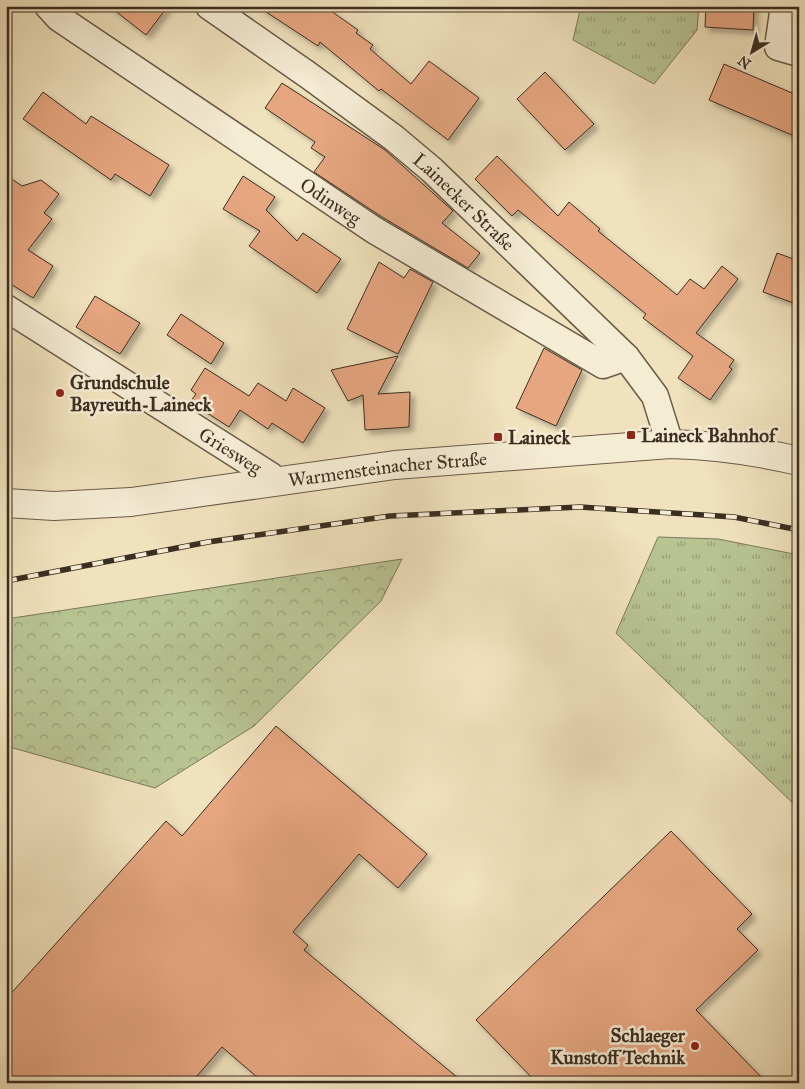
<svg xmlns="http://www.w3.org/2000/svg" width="805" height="1089" viewBox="0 0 805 1089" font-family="'IM FELL Great Primer',serif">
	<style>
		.grass { fill: url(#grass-tufts); stroke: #7a785a }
		.forest { fill: url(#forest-crowns); stroke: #7a785a }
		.building { fill: #e5a680; stroke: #3c2d21; filter: url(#shadow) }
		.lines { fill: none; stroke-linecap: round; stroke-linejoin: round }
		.minor-casing { stroke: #695a48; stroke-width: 29 }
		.tertiary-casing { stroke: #695a48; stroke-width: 30 }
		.minor { stroke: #f5ecd4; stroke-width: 26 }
		.tertiary { stroke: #f5ecd4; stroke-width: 28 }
		.rail-casing { stroke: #3c2d21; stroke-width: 5.5 }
		.rail { stroke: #f5ecd4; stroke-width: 4; stroke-dasharray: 11; stroke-linecap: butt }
		.poi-dot { fill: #8f2418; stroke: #f5ecd4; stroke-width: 2 }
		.labels { text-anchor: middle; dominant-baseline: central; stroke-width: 5; stroke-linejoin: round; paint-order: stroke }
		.street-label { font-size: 19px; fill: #3c2d21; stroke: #f5ecd4 }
		.poi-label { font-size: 19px; font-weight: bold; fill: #3c2d21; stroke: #f5ecd4; text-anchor: start }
	</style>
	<defs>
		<pattern id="grass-tufts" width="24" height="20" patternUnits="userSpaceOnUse" patternTransform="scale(1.25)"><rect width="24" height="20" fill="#b8c392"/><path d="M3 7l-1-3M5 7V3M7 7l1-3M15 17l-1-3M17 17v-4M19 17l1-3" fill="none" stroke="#979f77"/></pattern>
		<pattern id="forest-crowns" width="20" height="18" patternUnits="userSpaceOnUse" patternTransform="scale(1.25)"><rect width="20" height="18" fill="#b8c392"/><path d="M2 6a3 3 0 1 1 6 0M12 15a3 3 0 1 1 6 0" fill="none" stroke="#979f77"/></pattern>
		<filter id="shadow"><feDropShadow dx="4.5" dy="4.5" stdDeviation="2.5" flood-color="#0004"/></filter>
	</defs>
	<rect width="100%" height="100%" fill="#f0e2bd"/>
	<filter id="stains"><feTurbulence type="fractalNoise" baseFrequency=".004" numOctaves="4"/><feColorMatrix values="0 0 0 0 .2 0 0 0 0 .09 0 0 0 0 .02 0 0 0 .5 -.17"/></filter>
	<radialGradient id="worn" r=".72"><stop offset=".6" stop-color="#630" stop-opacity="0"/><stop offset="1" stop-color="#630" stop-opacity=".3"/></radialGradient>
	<path class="grass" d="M 581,6 L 699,6 L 697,30 L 654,84 L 573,40 Z
		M 658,537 L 718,539 L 799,555 L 799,809 L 616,633 Z"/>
	<path class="forest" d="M 402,559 L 381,601 L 254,726 L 155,788 L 6,746 L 6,619 Z"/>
	<path class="building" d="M 109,6 L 168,6 L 146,35 Z
		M 257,6 L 324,6 L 358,30 L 356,33 L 373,45 L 370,49 L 411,84 L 429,61 L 479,98 L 448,140 L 381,89 L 379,91 L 320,42 L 318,46 Z
		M 706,6 L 754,6 L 753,30 L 705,27 Z
		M 724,64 L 799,96 L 799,138 L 709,100 Z
		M 545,72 L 594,124 L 565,150 L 517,99 Z
		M 282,83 L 385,150 L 453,211 L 442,223 L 480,253 L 468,268 L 382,217 L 314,172 L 325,157 L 311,148 L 315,142 L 265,108 Z
		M 43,92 L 86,124 L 91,116 L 169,165 L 150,196 L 115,174 L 111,180 L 23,119 Z
		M 497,156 L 558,216 L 569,202 L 600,229 L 598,231 L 677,295 L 690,279 L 704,289 L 722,266 L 738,279 L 696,333 L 734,360 L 729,367 L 732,369 L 710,400 L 678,378 L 693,356 L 643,318 L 646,314 L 518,210 L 512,216 L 475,179 Z
		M 6,175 L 22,186 L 41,180 L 59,194 L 44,213 L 52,219 L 28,250 L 53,266 L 33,298 L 6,281 Z
		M 243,176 L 275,197 L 266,210 L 297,241 L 303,233 L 341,259 L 317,293 L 249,246 L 260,231 L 223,209 Z
		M 777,253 L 799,261 L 799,305 L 763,292 Z
		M 379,262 L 404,278 L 410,269 L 433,282 L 398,354 L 347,329 Z
		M 95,296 L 140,323 L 120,354 L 76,327 Z
		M 181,314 L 224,343 L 211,364 L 167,335 Z
		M 544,348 L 582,370 L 556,426 L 516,408 Z
		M 398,356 L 378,394 L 410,392 L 409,427 L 365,430 L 363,395 L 348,401 L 331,370 Z
		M 205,368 L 249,396 L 258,383 L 286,401 L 293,388 L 325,408 L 303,443 L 272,423 L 268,429 L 240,410 L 229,427 L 190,402 L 196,394 L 191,390 Z
		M 276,726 L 427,854 L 398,888 L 359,854 L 293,932 L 308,945 L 304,950 L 464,1083 L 264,1083 L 222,1047 L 191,1083 L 14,1083 L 6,1076 L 6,999 L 166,821 L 182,836 Z
		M 671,831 L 752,914 L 737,929 L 758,950 L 696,1010 L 767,1083 L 537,1083 L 476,1020 Z"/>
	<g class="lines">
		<defs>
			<g id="minor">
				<path id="s1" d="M 48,6 L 59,18 L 374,230 L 603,365 L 626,357"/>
				<path id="s2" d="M 209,6 L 308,75 L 394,138 L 432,170 L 626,357 L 655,396 L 670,444"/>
				<path d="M 784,6 L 778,47 L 799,53"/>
				<path id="s3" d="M 6,308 L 271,476 L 275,482"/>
			</g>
			<g id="tertiary">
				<path id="s4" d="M 6,503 L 54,506 L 131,502 L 395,465 L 670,444 C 714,445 756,451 799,461"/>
			</g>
		</defs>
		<use href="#minor" class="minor-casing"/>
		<use href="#tertiary" class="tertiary-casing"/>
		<use href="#minor" class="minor"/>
		<use href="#tertiary" class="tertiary"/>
		<defs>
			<path id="rail" d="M 6,581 L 208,542 L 390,516 L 580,507 L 734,517 L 799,530"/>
		</defs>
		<use href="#rail" class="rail-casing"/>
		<use href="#rail" class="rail"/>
	</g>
	<g class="poi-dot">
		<circle cx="60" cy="393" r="5"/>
		<rect x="626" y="430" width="10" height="10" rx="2.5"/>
		<rect x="493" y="432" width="10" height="10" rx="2.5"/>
		<circle cx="695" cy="1046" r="5"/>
	</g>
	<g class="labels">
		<g class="street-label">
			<text stroke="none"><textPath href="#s1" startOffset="344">Odinweg</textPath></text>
			<text stroke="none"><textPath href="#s2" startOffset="322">Lainecker Straße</textPath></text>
			<text stroke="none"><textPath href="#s3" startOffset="266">Griesweg</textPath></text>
			<text stroke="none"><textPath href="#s4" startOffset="384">Warmensteinacher Straße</textPath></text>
		</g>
		<g class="poi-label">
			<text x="70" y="382">Grundschule<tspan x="70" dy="22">Bayreuth-Laineck</tspan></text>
			<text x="641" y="435">Laineck Bahnhof</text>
			<text x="508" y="437">Laineck</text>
			<text x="685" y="1035" text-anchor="end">Schlaeger<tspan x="685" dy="22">Kunstoff Technik</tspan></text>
		</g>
	</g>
	<rect width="805" height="1089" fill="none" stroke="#f0e2bd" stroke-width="25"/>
	<rect x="8" y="8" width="790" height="1074" fill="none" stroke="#3c2d21" stroke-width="2.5"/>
	<rect x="12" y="12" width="780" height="1064" fill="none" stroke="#3c2d21"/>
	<g transform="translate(752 52) rotate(217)" stroke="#f5ecd4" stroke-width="4" paint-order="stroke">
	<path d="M0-4L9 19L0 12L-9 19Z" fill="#3c2d21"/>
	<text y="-8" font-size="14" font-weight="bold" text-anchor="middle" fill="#3c2d21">N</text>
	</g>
	<rect width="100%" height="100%" filter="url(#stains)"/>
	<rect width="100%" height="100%" fill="url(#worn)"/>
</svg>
